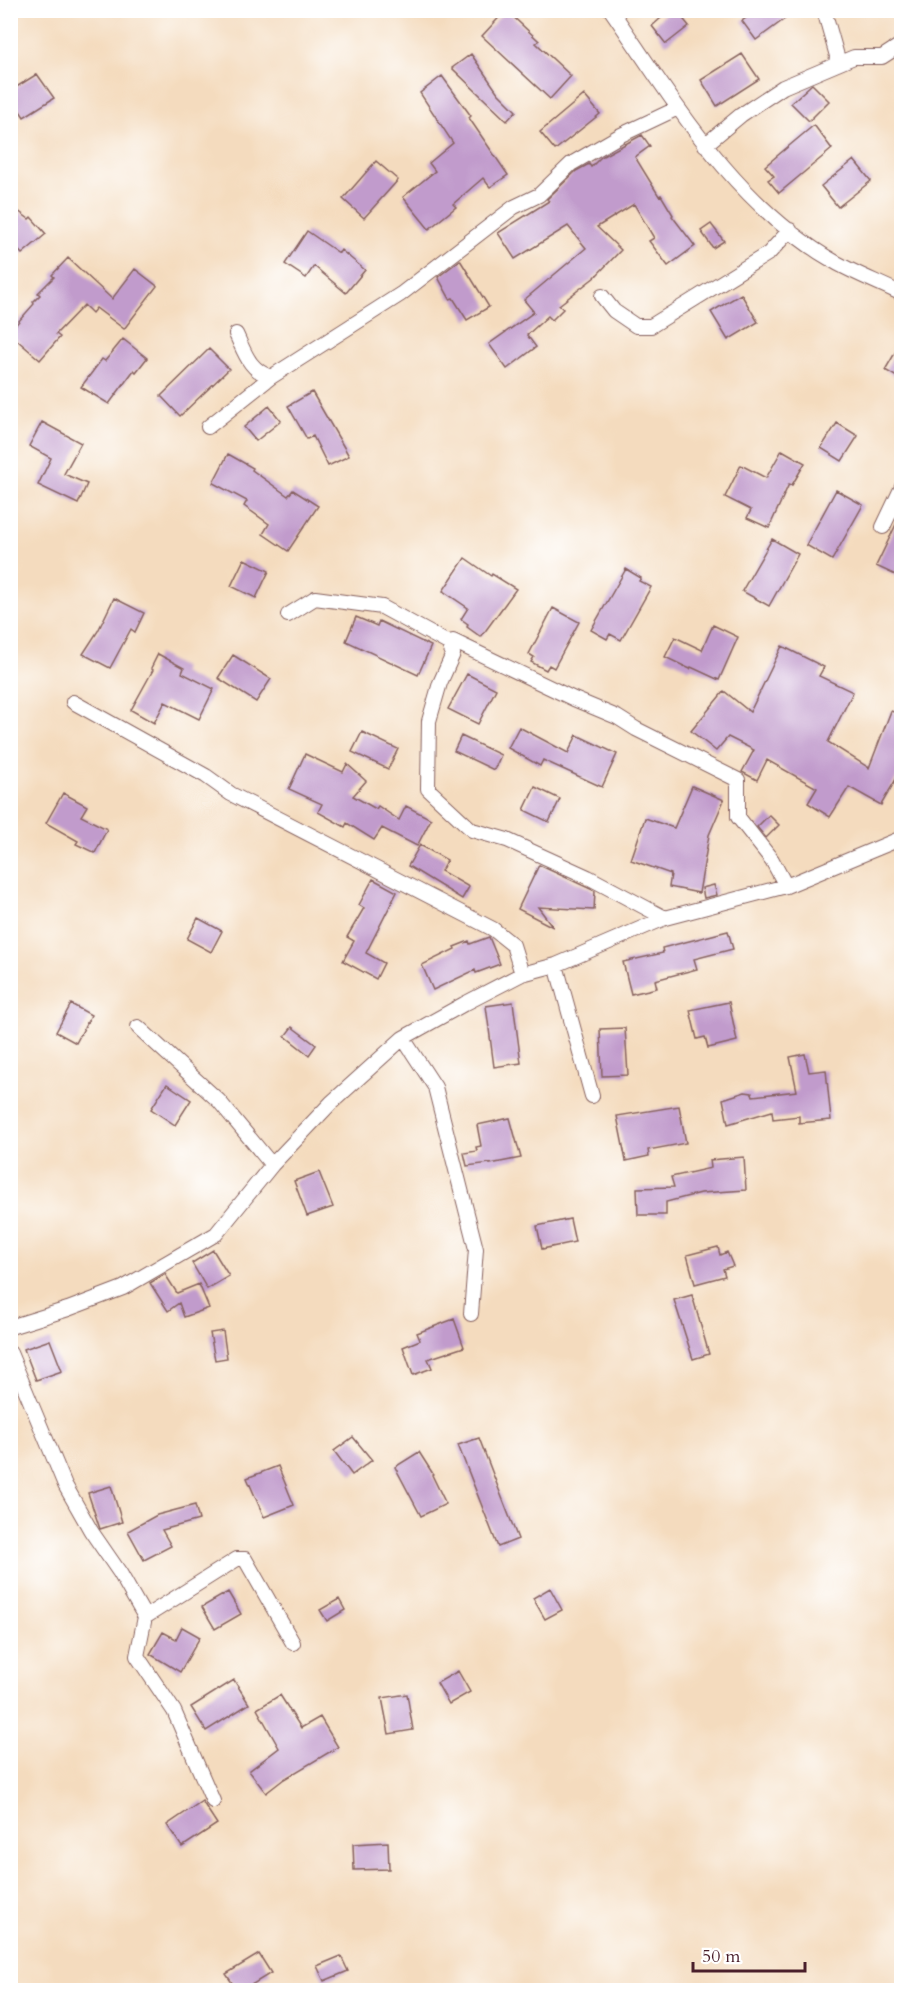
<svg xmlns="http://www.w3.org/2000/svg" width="912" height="2001" viewBox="0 0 912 2001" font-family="Cardo,serif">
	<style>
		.building { fill: #c19bcc }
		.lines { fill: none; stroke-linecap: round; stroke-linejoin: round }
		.street-casing { stroke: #86615e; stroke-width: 16 }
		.street { stroke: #fff; stroke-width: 14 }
	</style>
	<rect width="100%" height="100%" fill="#fff"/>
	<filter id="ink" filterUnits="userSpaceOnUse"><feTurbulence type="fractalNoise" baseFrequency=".0167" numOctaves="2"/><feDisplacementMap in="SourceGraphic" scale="12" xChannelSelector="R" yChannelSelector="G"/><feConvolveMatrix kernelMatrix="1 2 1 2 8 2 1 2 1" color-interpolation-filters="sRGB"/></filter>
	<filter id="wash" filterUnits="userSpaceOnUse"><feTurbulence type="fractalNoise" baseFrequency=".008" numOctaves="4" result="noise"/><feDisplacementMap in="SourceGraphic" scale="24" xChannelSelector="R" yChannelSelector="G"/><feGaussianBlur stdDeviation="1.35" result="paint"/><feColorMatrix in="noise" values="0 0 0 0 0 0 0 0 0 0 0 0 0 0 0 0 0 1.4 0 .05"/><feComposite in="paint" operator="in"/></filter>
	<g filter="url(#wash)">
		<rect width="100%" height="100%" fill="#f4dbbe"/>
		<g id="blocks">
			<path class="building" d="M 506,10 L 539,41 L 536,43 L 571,76 L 550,99 L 482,36 Z
				M 670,10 L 676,10 L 689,26 L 666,44 L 652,26 Z
				M 757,10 L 797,10 L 756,40 L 742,21 Z
				M 471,54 L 498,93 L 516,111 L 507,121 L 452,68 Z
				M 742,54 L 759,79 L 717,106 L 701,80 Z
				M 37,74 L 54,98 L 24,117 L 10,96 L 10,91 Z
				M 442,76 L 471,116 L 469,118 L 508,175 L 490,187 L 483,178 L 453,204 L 456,207 L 429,229 L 403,197 L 435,171 L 429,163 L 453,143 L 420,93 Z
				M 812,84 L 829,101 L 809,121 L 791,103 Z
				M 584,95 L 600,114 L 555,150 L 540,132 Z
				M 814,125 L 832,149 L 779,193 L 768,180 L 774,176 L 765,166 Z
				M 642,135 L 650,146 L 635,157 L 659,196 L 661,195 L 673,215 L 672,216 L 695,246 L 668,266 L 649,241 L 654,238 L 634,204 L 597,227 L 621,250 L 595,277 L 559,305 L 563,309 L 552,320 L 548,316 L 527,335 L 536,347 L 507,369 L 489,344 L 534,312 L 524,300 L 586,248 L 568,226 L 515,259 L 498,233 L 549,201 L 547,199 L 576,171 L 589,164 L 591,167 L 601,157 Z
				M 854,160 L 871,181 L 838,207 L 821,186 Z
				M 376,161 L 398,180 L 364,218 L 343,199 Z
				M 10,205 L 29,219 L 31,217 L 46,234 L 22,254 L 10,241 Z
				M 711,224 L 724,241 L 713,248 L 701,231 Z
				M 307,231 L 339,253 L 341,250 L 365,270 L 346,293 L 314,266 L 306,278 L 285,264 Z
				M 68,258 L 112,299 L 135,269 L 157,286 L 124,329 L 96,308 L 92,313 L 84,305 L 56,334 L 60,337 L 40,360 L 10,334 L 10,331 L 34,304 L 33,302 L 40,295 L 38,293 L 54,277 L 52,275 Z
				M 460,260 L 489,307 L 467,320 L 453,298 L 450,299 L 438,277 Z
				M 741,294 L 758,322 L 728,340 L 711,312 Z
				M 123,339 L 147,358 L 136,372 L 134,370 L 109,404 L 81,387 L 102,359 L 105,361 Z
				M 902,341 L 902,380 L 885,370 Z
				M 209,349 L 229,369 L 180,416 L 161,396 Z
				M 312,392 L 349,456 L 328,466 L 313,436 L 307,439 L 288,406 Z
				M 269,406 L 281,421 L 256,441 L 244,427 Z
				M 42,422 L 81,443 L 64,474 L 87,484 L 78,504 L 38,485 L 51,458 L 29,446 Z
				M 837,423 L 858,436 L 842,461 L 821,448 Z
				M 782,450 L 805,463 L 792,485 L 789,484 L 769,528 L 747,518 L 751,510 L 725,497 L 741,465 L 766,478 Z
				M 228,454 L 253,468 L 252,470 L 288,496 L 293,490 L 318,506 L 288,551 L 263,534 L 269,524 L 244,506 L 247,501 L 213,483 Z
				M 836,490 L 863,505 L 832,560 L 806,545 Z
				M 902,512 L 902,578 L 876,566 Z
				M 772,539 L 798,554 L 769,606 L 742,591 Z
				M 465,558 L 491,576 L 492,574 L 516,589 L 481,637 L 467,627 L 468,624 L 461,619 L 468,608 L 443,591 Z
				M 244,559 L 269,571 L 256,598 L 231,586 Z
				M 626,569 L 641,578 L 639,581 L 651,587 L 621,640 L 610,634 L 607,639 L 591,630 Z
				M 114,598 L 144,613 L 135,632 L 131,629 L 110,668 L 83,654 L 98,631 Z
				M 553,608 L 579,622 L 554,668 L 549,665 L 546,670 L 531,662 L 534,657 L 529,654 Z
				M 356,617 L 377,626 L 379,621 L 431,646 L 418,675 L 346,641 Z
				M 713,625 L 738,637 L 719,680 L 691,667 L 690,669 L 665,657 L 675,637 L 702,650 Z
				M 782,646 L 824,667 L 819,676 L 853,692 L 828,742 L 869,768 L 891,711 L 902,715 L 902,769 L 881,805 L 849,787 L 830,817 L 808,803 L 817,788 L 767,760 L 757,780 L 742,772 L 754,750 L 728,737 L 716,751 L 691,731 L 724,691 L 750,712 Z
				M 158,654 L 184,668 L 182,673 L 214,689 L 199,719 L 165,702 L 154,723 L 131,710 L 153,670 L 151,668 Z
				M 233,655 L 271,679 L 256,702 L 218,678 Z
				M 467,674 L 496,689 L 478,724 L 448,709 Z
				M 519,727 L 568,753 L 577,735 L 617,754 L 602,787 L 543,760 L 540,766 L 508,748 Z
				M 362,732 L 398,749 L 388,769 L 352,752 Z
				M 461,736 L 501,755 L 494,770 L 454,751 Z
				M 305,754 L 343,772 L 347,764 L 366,781 L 353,796 L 376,809 L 378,806 L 399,820 L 406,806 L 431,819 L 417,846 L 382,828 L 374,840 L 347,823 L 345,827 L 318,812 L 322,804 L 289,789 Z
				M 692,786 L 724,800 L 709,835 L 699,893 L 669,887 L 671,874 L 631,860 L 645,818 L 674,828 Z
				M 535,787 L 560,799 L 549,822 L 524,810 Z
				M 63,793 L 87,806 L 81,816 L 107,829 L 95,853 L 76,844 L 78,841 L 46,823 Z
				M 769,815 L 779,825 L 766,838 L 757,827 Z
				M 420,845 L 447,860 L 441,871 L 469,887 L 462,899 L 408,866 Z
				M 539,865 L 595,891 L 594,910 L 538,907 L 553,927 L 518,909 Z
				M 373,879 L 397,892 L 366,953 L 384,963 L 376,979 L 343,961 L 354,941 L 347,937 L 364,908 L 359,905 Z
				M 714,885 L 717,895 L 704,898 L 702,888 Z
				M 198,918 L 222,931 L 211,952 L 187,939 Z
				M 728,931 L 733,949 L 694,959 L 697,969 L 655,980 L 657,988 L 631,994 L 623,962 L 663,953 L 662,948 Z
				M 489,937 L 500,964 L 476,973 L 475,970 L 433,990 L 422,965 L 455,949 L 454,947 L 469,941 L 470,944 Z
				M 513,1002 L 521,1063 L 494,1067 L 486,1006 Z
				M 729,1002 L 737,1041 L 708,1048 L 705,1037 L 697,1039 L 690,1010 Z
				M 71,1004 L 91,1015 L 76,1043 L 56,1032 Z
				M 292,1027 L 316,1045 L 309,1055 L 285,1036 Z
				M 625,1028 L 628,1075 L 602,1076 L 600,1029 Z
				M 805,1054 L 809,1072 L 826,1070 L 831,1120 L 799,1123 L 799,1116 L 773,1119 L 772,1111 L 728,1124 L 723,1099 L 745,1092 L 752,1093 L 753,1096 L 797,1091 L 790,1057 Z
				M 167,1084 L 191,1100 L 175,1125 L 151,1109 Z
				M 679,1106 L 686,1143 L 648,1150 L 649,1156 L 626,1161 L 617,1116 Z
				M 510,1118 L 521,1158 L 490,1164 L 490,1163 L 467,1166 L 464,1153 L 477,1151 L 476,1147 L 481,1146 L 477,1125 Z
				M 744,1157 L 746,1190 L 701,1193 L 666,1202 L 666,1215 L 638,1215 L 637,1188 L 674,1187 L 671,1177 L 711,1168 L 710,1160 Z
				M 319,1172 L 333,1207 L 307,1216 L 294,1181 Z
				M 570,1219 L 575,1242 L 542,1249 L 537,1226 Z
				M 718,1247 L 720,1255 L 727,1252 L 733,1266 L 723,1269 L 725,1276 L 695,1284 L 687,1255 Z
				M 213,1250 L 229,1276 L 207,1289 L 192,1263 Z
				M 165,1274 L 177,1293 L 199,1284 L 209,1308 L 184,1317 L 179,1303 L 168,1311 L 150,1283 Z
				M 692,1295 L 709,1354 L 693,1359 L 674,1300 Z
				M 454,1319 L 464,1347 L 428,1359 L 432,1368 L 413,1375 L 403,1347 L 420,1340 L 417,1333 Z
				M 223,1331 L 227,1358 L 215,1360 L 210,1333 Z
				M 50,1340 L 62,1371 L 36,1380 L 24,1349 Z
				M 353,1437 L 372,1460 L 352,1475 L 334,1451 Z
				M 479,1438 L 518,1539 L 498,1547 L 458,1445 Z
				M 419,1452 L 433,1474 L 432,1475 L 446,1504 L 421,1516 L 395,1467 Z
				M 278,1466 L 294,1505 L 264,1517 L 247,1478 Z
				M 111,1486 L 122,1522 L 100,1529 L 88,1493 Z
				M 195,1505 L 199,1520 L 162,1530 L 171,1546 L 144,1560 L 128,1531 L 157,1515 Z
				M 550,1588 L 562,1610 L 545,1619 L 533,1598 Z
				M 228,1592 L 241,1614 L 215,1629 L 202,1607 Z
				M 339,1599 L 345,1610 L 327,1621 L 320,1610 Z
				M 182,1627 L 200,1637 L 180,1672 L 150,1654 L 163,1632 L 176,1639 Z
				M 458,1671 L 470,1692 L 449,1704 L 437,1683 Z
				M 234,1680 L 249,1704 L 206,1731 L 191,1707 Z
				M 407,1694 L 413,1730 L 389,1734 L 382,1698 Z
				M 280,1695 L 301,1728 L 320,1717 L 338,1747 L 284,1779 L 266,1793 L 249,1771 L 279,1748 L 257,1709 Z
				M 202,1801 L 217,1824 L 182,1847 L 167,1825 Z
				M 388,1842 L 389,1869 L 354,1870 L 353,1844 Z
				M 259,1954 L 271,1973 L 243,1990 L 237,1990 L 226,1974 Z
				M 341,1956 L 348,1971 L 324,1981 L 317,1966 Z"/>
		</g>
	</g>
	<g filter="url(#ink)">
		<use href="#blocks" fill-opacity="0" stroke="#86615e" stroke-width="1.5"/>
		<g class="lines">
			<defs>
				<path id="street" d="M 611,10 C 675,103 735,205 835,262 C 856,274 880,283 902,294
					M 824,10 L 837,56 L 836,64
					M 705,145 L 741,115 L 783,87 L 854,57 L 882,57 L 902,44
					M 602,296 L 614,311 L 636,326 L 651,326 L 769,253 L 790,230
					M 236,334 C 245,353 249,370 271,377
					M 208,427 L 271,377 L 401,294 L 514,207 L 539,195 L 571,164 L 621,135 L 678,108
					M 883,527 L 902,487
					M 288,615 L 315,598 L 382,607 L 448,643 L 453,654 L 440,683 L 429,721 L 428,789 L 472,830 L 507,840 L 588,877 L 665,918
					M 448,643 L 453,641 L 574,699 L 617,717 L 636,729 L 738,780 L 738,817 L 772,860 L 786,886
					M 73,702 L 206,776 L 231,794 L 493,929 L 513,945 L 522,974
					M 556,965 L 592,1096
					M 138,1027 L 219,1101 L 272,1165
					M 403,1038 L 435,1087 L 476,1249 L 471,1314
					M 10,1327 L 68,1309 L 123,1288 L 216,1234 L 272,1165 L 331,1103 L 403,1038 L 464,1004 L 522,974 L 556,965 L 665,918 L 786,886 L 902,838
					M 10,1353 L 65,1485 L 91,1531 L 120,1573 L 145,1617
					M 213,1801 L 174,1711 L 137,1656 L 145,1617 L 237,1559 L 245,1559 L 293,1643"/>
			</defs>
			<use href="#street" class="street-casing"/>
			<use href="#street" class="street"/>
		</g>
	</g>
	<rect width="912" height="2001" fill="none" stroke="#fff" stroke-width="36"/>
	<path d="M693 1962v9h112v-9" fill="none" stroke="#4a1f2b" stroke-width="3"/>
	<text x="702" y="1962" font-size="18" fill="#4a1f2b" stroke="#ffffff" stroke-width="4.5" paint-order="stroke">50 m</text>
</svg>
